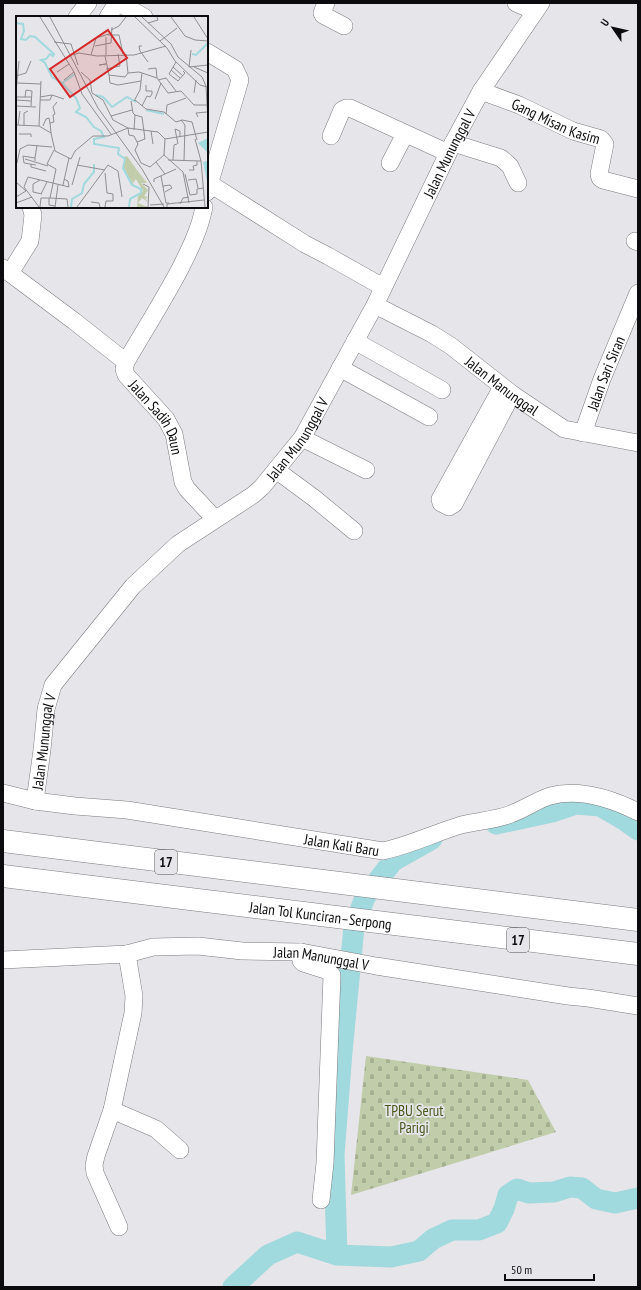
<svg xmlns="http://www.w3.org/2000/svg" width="641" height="1290" viewBox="0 0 641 1290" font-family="'PT Sans Narrow',sans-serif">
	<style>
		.cemetery { fill: url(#cemetery-stones) }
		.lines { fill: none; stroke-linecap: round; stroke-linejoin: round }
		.river { stroke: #a0d9de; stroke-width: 21 }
		.minor-casing { stroke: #7d7b7f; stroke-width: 18 }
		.highway-casing { stroke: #7d7b7f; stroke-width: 23 }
		.minor { stroke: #fff; stroke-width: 17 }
		.highway { stroke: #fff; stroke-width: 22 }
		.labels { text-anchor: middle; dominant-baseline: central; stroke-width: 3.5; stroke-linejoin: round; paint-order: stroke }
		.shield { fill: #e6e5e9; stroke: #4d4c4f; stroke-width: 1 }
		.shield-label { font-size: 14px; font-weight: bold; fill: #0c0b0d }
		.street-label { font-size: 15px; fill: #0c0b0d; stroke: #e6e5e9 }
		.park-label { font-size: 15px; fill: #48591b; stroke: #e6e5e9 }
		.inset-river { fill: none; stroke: #a0d9de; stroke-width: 2 }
		.inset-road { fill: none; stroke: #8f8e91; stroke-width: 1 }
		.view { fill: #d62828; fill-opacity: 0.15; stroke: #d62828; stroke-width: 2 }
		.inset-edge { fill: none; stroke: #0c0b0d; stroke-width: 2 }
	</style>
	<defs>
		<pattern id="cemetery-stones" width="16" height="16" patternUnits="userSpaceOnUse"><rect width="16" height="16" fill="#c1cdaa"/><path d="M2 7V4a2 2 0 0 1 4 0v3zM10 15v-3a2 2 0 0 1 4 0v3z" fill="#a5af91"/></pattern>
	</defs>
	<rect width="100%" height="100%" fill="#e6e5e9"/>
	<path class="cemetery" d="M 366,1056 L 528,1080 L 556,1132 L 351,1195 Z"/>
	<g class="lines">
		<path class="river" d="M 496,824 L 552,812 L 576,804 L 600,806 L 624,820 L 638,830
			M 337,1255 L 391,1257 L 419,1251 L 433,1239 L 452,1230 L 479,1230 L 497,1223 L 504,1209 L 508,1195 L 517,1189 L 529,1193 L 554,1192 L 570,1187 L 582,1188 L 596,1199 L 615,1203 L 638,1198
			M 233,1287 L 268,1255 L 297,1242 L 337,1255 L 334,1155 L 342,1052 L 354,927 L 365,897 L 393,861 L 432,839"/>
		<defs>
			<g id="minor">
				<path d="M 119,3 L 144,17"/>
				<path d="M 326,3 L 322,13 L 323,15 L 344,26"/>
				<path d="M 516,3 L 534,11"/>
				<path d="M 77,17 L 88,3"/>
				<path d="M 108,17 L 117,3"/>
				<path d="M 207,52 L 235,69 L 240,80 L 207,192"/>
				<path id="s1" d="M 481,91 L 519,105 L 573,131 L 601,139 L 605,144 L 599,174 L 600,178 L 603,180 L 638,189"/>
				<path d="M 331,136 L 342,110 L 346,108 L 350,108 L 448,153"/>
				<path d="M 453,143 L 501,158 L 510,166 L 518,183"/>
				<path d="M 390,163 L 405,134"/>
				<path d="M 207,182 L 305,244 L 328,256 L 383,287"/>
				<path id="s2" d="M 204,207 C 200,229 190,249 180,269 C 163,301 144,331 126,362 L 124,369 L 126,375 L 166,419 L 174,434 L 183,482 L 187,489 L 215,519"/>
				<path d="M 635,241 L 638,242"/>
				<path d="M 3,268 L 74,321 L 126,362"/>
				<path d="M 10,273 L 30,241 L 33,215 L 31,207"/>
				<path id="s3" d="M 375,305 L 432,334 L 451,346 L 512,394 L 564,429 L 638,443"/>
				<path d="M 355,341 L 442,390"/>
				<path d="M 340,368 L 429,417"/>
				<path d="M 502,387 L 440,499 L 441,503 L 449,507 L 454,504 L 512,394"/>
				<path id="s4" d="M 583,433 L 602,379 L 638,293"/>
				<path d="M 302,438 L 366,470"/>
				<path d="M 276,470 L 314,498 L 354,531"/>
				<path id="s5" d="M 3,793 L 35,801 L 75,806 L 127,810 L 383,851 C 410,845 435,833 461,825 C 477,821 496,820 511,814 C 525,809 537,800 550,796 C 580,788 612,799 638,812"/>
				<path id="s6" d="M 35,801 L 42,750 L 46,709 L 53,685 L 133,586 L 178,544 L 253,495 L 262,487 L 302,438 L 375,305 L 453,143 L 481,91 L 541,3"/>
				<path d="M 301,952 L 301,961 L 303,963 L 328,971 L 332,975 L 325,1163 L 321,1200"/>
				<path id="s7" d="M 3,960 L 127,954 L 153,947 L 198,946 L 242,951 L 301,952 L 376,966 L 568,996 L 588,998 L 638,1006"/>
				<path d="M 112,1110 L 156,1129 L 180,1150"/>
				<path d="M 119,1227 L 95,1173 L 94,1165 L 96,1156 L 112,1110 L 133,1013 L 134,996 L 127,954"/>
			</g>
			<g id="highway">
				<path d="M 3,841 L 638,920"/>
				<path id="s8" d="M 3,876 L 638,954"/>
			</g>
		</defs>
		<use href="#minor" class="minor-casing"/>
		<use href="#highway" class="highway-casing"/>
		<use href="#minor" class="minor"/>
		<use href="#highway" class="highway"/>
	</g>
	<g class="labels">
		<g class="shield">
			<rect x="155" y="850" width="22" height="24" rx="3"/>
			<rect x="507" y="928" width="22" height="24" rx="3"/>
		</g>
		<g class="shield-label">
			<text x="166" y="862">17</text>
			<text x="518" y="940">17</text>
		</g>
		<g class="street-label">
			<text stroke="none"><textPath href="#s1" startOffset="81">Gang Misan Kasim</textPath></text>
			<text stroke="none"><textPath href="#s6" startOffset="792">Jalan Mununggal V</textPath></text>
			<text stroke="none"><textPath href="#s4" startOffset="64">Jalan Sari Siran</textPath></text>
			<text stroke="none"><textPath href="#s3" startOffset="151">Jalan Manunggal</textPath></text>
			<text stroke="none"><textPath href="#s2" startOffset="241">Jalan Sadih Daun</textPath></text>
			<text stroke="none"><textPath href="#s6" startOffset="468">Jalan Mununggal V</textPath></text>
			<text stroke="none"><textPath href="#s6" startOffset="60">Jalan Mununggal V</textPath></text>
			<text stroke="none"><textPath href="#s5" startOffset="343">Jalan Kali Baru</textPath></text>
			<text stroke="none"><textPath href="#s8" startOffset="320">Jalan Tol Kunciran–Serpong</textPath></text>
			<text stroke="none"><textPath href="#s7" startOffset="320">Jalan Manunggal V</textPath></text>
		</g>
		<g class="park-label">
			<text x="414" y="1110">TPBU Serut<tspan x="414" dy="17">Parigi</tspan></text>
		</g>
	</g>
	<g transform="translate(16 16)">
		<rect width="192" height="192" fill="#e6e5e9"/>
		<path d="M 111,140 L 121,154 L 116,167 L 108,152 L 108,141 Z" fill="#c1cdaa"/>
		<path d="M 121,154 L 131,167 L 125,167 L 132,174 L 128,180 L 132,181 L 129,183 L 131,184 L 132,186 L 126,182 L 122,187 L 132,191 L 121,191 L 122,180 L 127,175 L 120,163 L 117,167 L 120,172 L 116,167 Z" fill="#c1cdaa"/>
		<path d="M 192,122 L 192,170 L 187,146 L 191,145 L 191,136 L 182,127 Z" fill="#a0d9de"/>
		<path class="inset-river" d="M 0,7 L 7,8 L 8,15 L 5,23 L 10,24 L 14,20 L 19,21 L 38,38 L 37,40 L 34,38 L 30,43 L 25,44 L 29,47 L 36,61 L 46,67 L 59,58M 176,38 L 180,39 L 192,27M 46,67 L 60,82 L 64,92 L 60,96 L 70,101 L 78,111 L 85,115 L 88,121 L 78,123 L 78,128 L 103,132 L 102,138 L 109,143 L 107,152 L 116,169 L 125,173 L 125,177 L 114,183 L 113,191M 80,79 L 87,81 L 96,91 L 111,81 L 120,86M 130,94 L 148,98M 55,191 L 56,183 L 66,177 L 68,168 L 78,156 L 78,148"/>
		<path class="inset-road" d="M 24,1 L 58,56 L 66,78 L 95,118M 34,1 L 82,92 L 126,153 L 148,191M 119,1 L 151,32 L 159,45 L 184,69 L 191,71M 126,1 L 155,28 L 162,41 L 186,61 L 190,70M 155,1 L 169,20 L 179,24 L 192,25M 178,1 L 192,23M 132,7 L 142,4 L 141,1M 95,14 L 103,10 L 110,1M 92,19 L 103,19 L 107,38M 90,21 L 90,39M 80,22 L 93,18M 144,25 L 161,12M 38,26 L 55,28 L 62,49M 79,30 L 95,27 L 96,11M 126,30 L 123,30 L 124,35 L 132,46M 110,38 L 112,57M 57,39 L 63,37 L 81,40 L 118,39 L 150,30M 75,39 L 80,22M 89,40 L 93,59 L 109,61 L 112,57 L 123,56 L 141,62 L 152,77 L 165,75 L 178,89 L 191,89M 160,46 L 153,58 L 162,65 L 169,57 L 167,55M 90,48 L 83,49 L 90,48M 157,51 L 167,60M 173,51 L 192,49M 173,51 L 175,34M 178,51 L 192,57M 90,53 L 104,50 L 102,38M 132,53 L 140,52 L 141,62M 155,54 L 164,62M 41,56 L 53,48M 65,56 L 74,64 L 76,77 L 87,84 L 97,104 L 112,112 L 113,119 L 118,120 L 122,128 L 119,134 L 125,147 L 134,151 L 148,139M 93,59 L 94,67 L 102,69 L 125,65M 0,60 L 10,57 L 15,45M 48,64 L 58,56M 142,64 L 150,62 L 160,75M 1,67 L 25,68M 190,70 L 192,105M 0,75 L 3,45M 178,77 L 180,64M 36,79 L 48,83M 0,81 L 16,81M 9,81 L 10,74 L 16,75 L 15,90M 139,83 L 145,67M 0,84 L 15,85M 24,84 L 34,84 L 36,79 L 24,81M 119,84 L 130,93 L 148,96 L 160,106 L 166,104 L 176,106 L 181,124M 115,85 L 117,97 L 119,99 L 118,114M 118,85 L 124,74 L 126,57M 0,90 L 20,91M 126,90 L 131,80 L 134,81 L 136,78 L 136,75 L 130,75 L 130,69M 150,98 L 151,89 L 170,82M 119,99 L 126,101 L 129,123 L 121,126M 95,100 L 116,94M 182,101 L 180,97 L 191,96M 165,104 L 169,109 L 168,145M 0,109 L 23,110 L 35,117 L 39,135 L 55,143 L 59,135 L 77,120 L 92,120 L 112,112 L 142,116 L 149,123 L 192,116M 2,109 L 4,95M 8,110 L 8,97 L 12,95M 23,110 L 25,65M 27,110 L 30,103 L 33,102 L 34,107M 135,115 L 137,128M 35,117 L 34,107 L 38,106 L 37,99 L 39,98 L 37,91 L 41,86M 3,118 L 15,118 L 15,121M 149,123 L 148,139 L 167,156 L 173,187M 179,123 L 185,145 L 189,191M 162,128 L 159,113 L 164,115 L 164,121M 19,142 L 21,129M 9,143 L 32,150M 152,144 L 185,145M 157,144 L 158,129 L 161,128M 19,145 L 19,142 L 7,140 L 8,147 L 20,149M 140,146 L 149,158M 1,147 L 4,133 L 12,129 L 36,131M 15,148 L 15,151 L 30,155M 61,149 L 89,154M 173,154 L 178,154 L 177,150 L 181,149 L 181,145M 89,157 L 91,177 L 97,178 L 97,185M 169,158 L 174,179M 145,160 L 150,187 L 153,187M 24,164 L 17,168 L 17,176 L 26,178M 172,164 L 180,163 L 182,172M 0,166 L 10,175 L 0,181M 138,166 L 138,163 L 160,153M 127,168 L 133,171 L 132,191M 47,169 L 53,142M 56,169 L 64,141M 147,170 L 154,169 L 156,172 L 149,176M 25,178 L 31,166M 174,179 L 181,178 L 181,173 L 187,172M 33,182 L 33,189 L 39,190M 34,182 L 51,183 L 52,191M 75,186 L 83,187 L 84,191M 0,187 L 16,181M 164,188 L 167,182 L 173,181M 134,189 L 148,188M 23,191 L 8,171 L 12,161 L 53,171 L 52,165 L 48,163M 24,191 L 25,182 L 34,182 L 40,153 L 31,148 L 38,134M 39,191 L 42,169M 61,191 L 92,149 L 102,155 L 106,181M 89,191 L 90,185 L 97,185M 151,191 L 151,188 L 188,184"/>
		<path class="view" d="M 92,14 L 111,42 L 54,81 L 34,53 Z"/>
		<rect width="192" height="192" class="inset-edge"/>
	</g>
	<rect width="641" height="1290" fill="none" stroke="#0c0b0d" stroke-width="8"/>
	<g transform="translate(613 28) rotate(304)" stroke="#e6e5e9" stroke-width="3" paint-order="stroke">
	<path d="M0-3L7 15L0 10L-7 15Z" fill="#0c0b0d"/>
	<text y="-6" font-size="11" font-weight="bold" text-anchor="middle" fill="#0c0b0d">U</text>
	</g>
	<path d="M505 1274v6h89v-6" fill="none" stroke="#0c0b0d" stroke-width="2"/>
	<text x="511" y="1274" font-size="12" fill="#0c0b0d" stroke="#e6e5e9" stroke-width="3" paint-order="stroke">50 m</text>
</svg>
